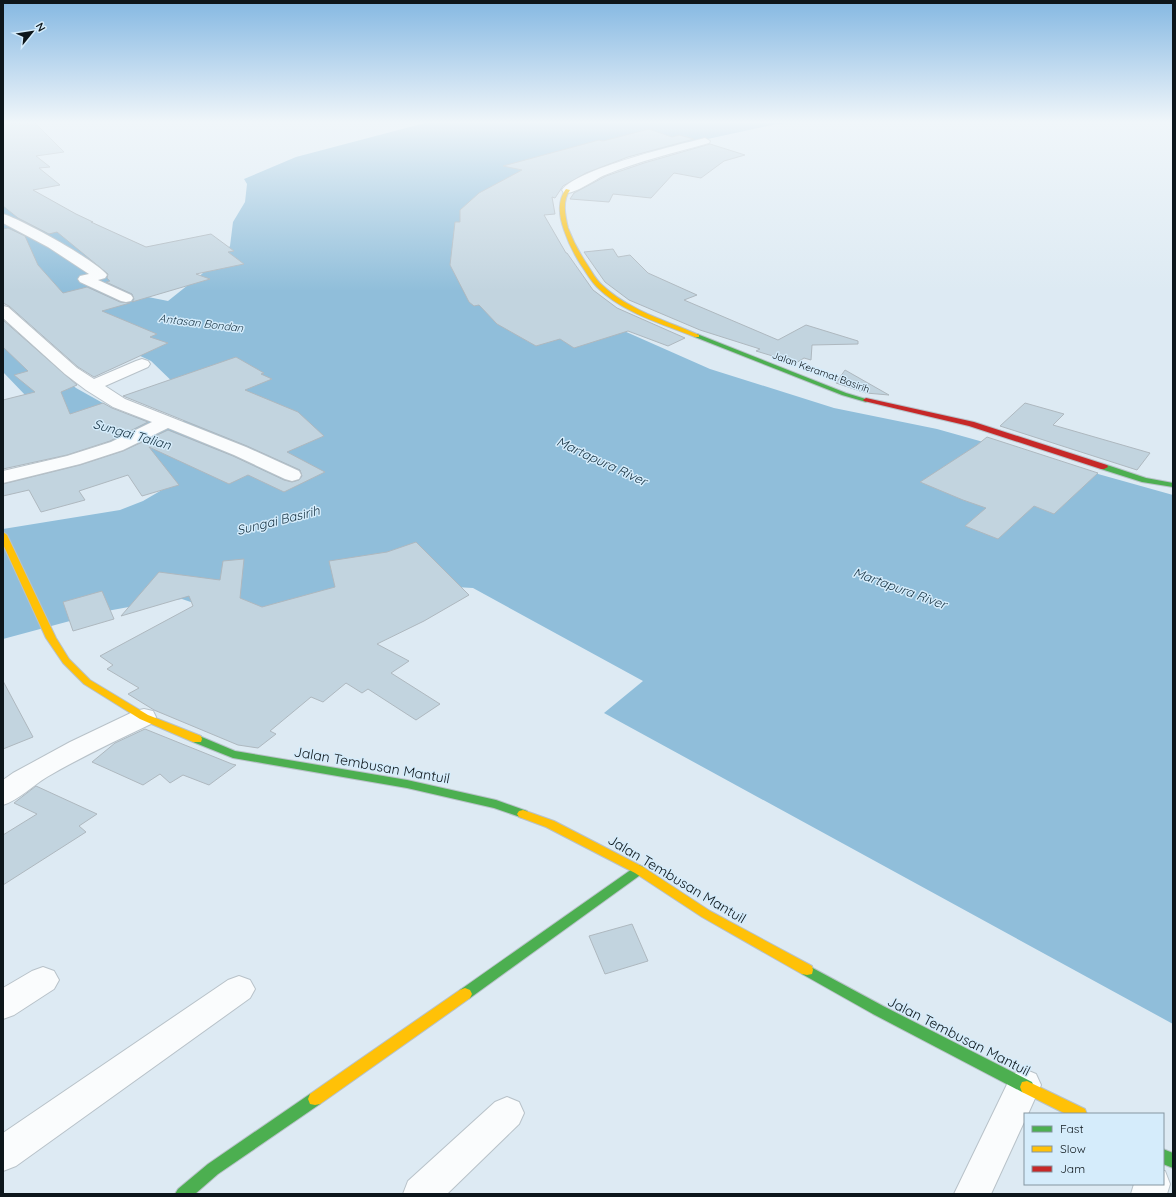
<svg xmlns="http://www.w3.org/2000/svg" width="1176" height="1197" viewBox="0 0 1176 1197" font-family="Quicksand,sans-serif">
	<style>
		.water { fill: #90beda }
		.building { fill: #c2d4df; stroke: #aeb8bf }
		.lines { fill: none; stroke-linecap: round; stroke-linejoin: round }
		.street-casing { stroke: #b8c2c9; stroke-width: 2 }
		.fast-casing { stroke: #b8c2c9; stroke-width: 2 }
		.slow-casing { stroke: #b8c2c9; stroke-width: 2 }
		.jam-casing { stroke: #b8c2c9; stroke-width: 2 }
		.street { fill: #fafcfd; fill-rule: evenodd }
		.fast { fill: #4caf50; fill-rule: evenodd }
		.slow { fill: #ffc107; fill-rule: evenodd }
		.jam { fill: #c62828; fill-rule: evenodd }
		.labels { text-anchor: middle; dominant-baseline: central; stroke-width: 3; stroke-linejoin: round; paint-order: stroke }
		.far-street-label { font-size: 10px; fill: #0d161b; stroke: #d5ecfb }
		.far-water-label { font-size: 11px; font-style: italic; fill: #153141; stroke: #d5ecfb }
		.water-label { font-size: 13px; font-style: italic; fill: #153141; stroke: #d5ecfb }
		.near-street-label { font-size: 14px; fill: #0d161b; stroke: #d5ecfb }
	</style>
	<rect width="100%" height="100%" fill="#ddeaf3"/>
	<path class="water" d="M 425,123 L 811,123 L 777,124 L 592,164 L 546,187 L 537,207 L 564,284 L 624,331 L 710,369 L 834,408 L 937,429 L 1173,495 L 1173,1024 L 604,713 L 643,681 L 473,588 L 438,586 L 342,621 L 211,609 L 182,599 L 145,604 L 107,611 L 3,639 L 3,529 L 120,510 L 143,501 L 167,487 L 154,459 L 70,430 L 27,397 L 3,372 L 3,322 L 76,388 L 117,411 L 167,426 L 177,426 L 191,415 L 180,389 L 151,361 L 3,292 L 3,185 L 75,241 L 114,280 L 143,296 L 168,301 L 213,265 L 230,246 L 233,222 L 245,202 L 247,184 L 244,179 L 296,157 Z"/>
	<path class="building" d="M 18,123 L 35,123 L 64,152 L 36,156 L 50,167 L 39,168 L 60,185 L 33,190 L 76,214 L 93,222 L 91,222 L 146,247 L 211,234 L 234,251 L 228,252 L 244,264 L 196,274 L 210,279 L 132,302 L 134,299 L 132,294 L 106,282 L 110,281 L 107,278 L 108,274 L 57,232 L 49,234 L 18,218 L 3,206 L 3,125 Z
		M 649,129 L 672,137 L 679,135 L 694,139 L 628,157 L 586,173 L 563,186 L 555,198 L 552,197 L 555,214 L 544,215 L 566,253 L 567,253 L 593,290 L 617,308 L 685,338 L 668,346 L 628,331 L 574,348 L 560,339 L 536,346 L 497,324 L 479,305 L 474,306 L 469,302 L 450,265 L 455,222 L 460,222 L 460,210 L 479,193 L 522,170 L 503,166 L 599,140 L 603,141 Z
		M 710,144 L 745,155 L 724,161 L 701,178 L 674,173 L 651,198 L 613,194 L 609,202 L 570,199 L 574,193 L 606,176 L 644,163 Z
		M 8,228 L 25,236 L 38,265 L 63,293 L 87,287 L 120,302 L 130,303 L 102,311 L 157,334 L 150,337 L 168,343 L 94,377 L 78,367 L 9,306 L 3,303 L 3,229 Z
		M 613,249 L 618,257 L 630,255 L 648,273 L 697,295 L 684,300 L 778,340 L 806,325 L 858,341 L 858,344 L 812,345 L 811,360 L 804,358 L 796,363 L 756,351 L 760,349 L 700,330 L 629,300 L 605,282 L 584,252 Z
		M 3,320 L 77,385 L 61,392 L 70,414 L 103,403 L 112,408 L 148,422 L 110,441 L 67,455 L 3,469 L 3,400 L 35,392 L 14,375 L 28,371 L 3,347 Z
		M 236,357 L 264,373 L 261,374 L 272,379 L 245,390 L 298,412 L 324,436 L 287,452 L 325,472 L 284,492 L 248,475 L 229,484 L 149,447 L 179,485 L 142,496 L 128,475 L 79,491 L 85,500 L 41,512 L 29,490 L 3,496 L 3,484 L 80,465 L 123,451 L 168,430 L 233,456 L 284,480 L 292,482 L 299,480 L 302,476 L 300,470 L 247,446 L 123,396 Z
		M 845,370 L 889,395 L 866,393 L 836,383 Z
		M 1025,403 L 1064,414 L 1053,425 L 1150,453 L 1137,470 L 1000,426 Z
		M 987,437 L 1098,473 L 1054,514 L 1034,506 L 998,539 L 965,526 L 986,508 L 963,500 L 920,482 L 977,445 Z
		M 416,542 L 469,595 L 424,621 L 377,644 L 409,661 L 391,673 L 440,704 L 416,720 L 368,689 L 362,693 L 346,683 L 323,702 L 311,697 L 270,731 L 276,734 L 258,748 L 238,745 L 154,710 L 128,694 L 139,688 L 107,669 L 113,665 L 100,656 L 193,606 L 189,596 L 121,616 L 159,572 L 220,580 L 223,561 L 244,559 L 240,598 L 262,607 L 335,587 L 329,561 L 387,552 Z
		M 102,591 L 114,619 L 73,631 L 63,602 Z
		M 3,681 L 33,737 L 3,749 Z
		M 145,729 L 232,764 L 236,765 L 209,785 L 183,775 L 170,783 L 160,774 L 143,785 L 92,762 L 115,743 Z
		M 36,786 L 97,814 L 79,826 L 86,832 L 3,885 L 3,835 L 37,814 L 14,803 Z
		M 632,924 L 648,961 L 605,974 L 589,936 Z"/>
	<g class="lines">
		<defs>
			<path id="street" d="M 705,138 L 710,141 L 709,143 C 674,153 639,161 605,175 C 595,179 574,195 564,193 L 562,190 C 577,169 677,145 705,138 Z
				M 3,214 C 21,219 97,261 107,275 L 105,278 L 98,280 L 131,295 L 133,298 L 131,301 L 126,302 L 121,301 L 80,282 L 78,279 L 80,276 L 89,274 L 48,247 L 3,223 Z
				M 3,306 L 8,307 L 77,368 L 94,379 L 136,361 L 142,359 L 148,361 L 150,364 L 148,367 L 105,386 L 125,399 L 246,447 L 299,471 L 301,475 L 299,479 L 292,481 L 285,479 L 234,455 L 168,428 L 123,450 L 80,464 L 3,483 L 3,471 L 67,456 L 111,442 L 152,422 L 113,407 L 86,390 L 65,374 L 3,318 Z
				M 144,709 L 153,711 L 156,717 L 153,723 C 117,740 81,757 47,777 C 32,786 19,800 3,805 L 3,780 L 13,773 L 70,742 L 135,711 Z
				M 43,967 L 54,971 L 59,980 L 54,989 L 14,1015 L 3,1019 L 3,988 L 32,971 Z
				M 239,976 L 250,980 L 255,989 L 250,998 L 16,1166 L 3,1171 L 3,1133 L 228,980 Z
				M 1024,1069 L 1036,1074 L 1041,1085 L 1028,1114 L 1025,1114 L 1025,1120 L 991,1194 L 954,1194 L 1012,1074 Z
				M 507,1097 L 519,1102 L 524,1113 L 519,1124 L 447,1194 L 403,1194 L 408,1181 L 495,1102 Z
				M 1163,1171 L 1165,1171 L 1170,1184 L 1167,1194 L 1131,1194 L 1134,1184 L 1163,1184 Z"/>
			<path id="fast" d="M 697,334 L 846,393 L 869,400 L 866,402 L 842,395 L 695,337 L 694,336 Z
				M 1101,465 L 1107,465 L 1146,478 L 1173,483 L 1173,487 L 1142,482 L 1101,469 Z
				M 197,735 L 235,751 L 407,780 L 496,800 L 527,811 L 529,814 L 527,817 L 523,818 L 494,808 L 407,788 L 233,758 L 193,742 L 192,739 L 193,736 Z
				M 639,865 L 643,867 L 645,870 L 643,873 L 470,998 L 465,1000 L 460,998 L 458,994 L 460,990 L 635,867 Z
				M 807,965 L 883,1006 L 1032,1082 L 1034,1087 L 1032,1092 L 1027,1093 L 1022,1092 L 873,1014 L 802,974 L 801,970 L 802,966 Z
				M 315,1093 L 320,1094 L 322,1099 L 320,1104 L 218,1174 L 195,1194 L 175,1194 L 178,1189 L 208,1164 L 310,1094 Z
				M 1163,1149 L 1173,1153 L 1173,1168 L 1163,1164 Z"/>
			<path id="slow" d="M 566,189 L 570,190 C 562,201 565,215 568,228 C 573,241 580,254 588,266 C 592,272 596,280 602,285 C 628,310 667,321 699,335 L 699,337 L 695,337 C 663,324 623,313 597,287 C 591,281 586,272 581,265 C 574,254 568,242 564,230 C 559,216 557,201 566,189 Z
				M 3,532 L 7,535 L 56,638 L 69,659 L 90,680 L 148,715 L 201,736 L 202,739 L 201,742 L 193,742 L 140,719 L 84,684 L 63,663 L 46,638 L 3,544 Z
				M 523,810 L 554,821 L 643,867 L 710,911 L 812,966 L 813,970 L 812,974 L 807,975 L 802,974 L 702,917 L 635,873 L 546,827 L 519,817 L 517,814 L 519,811 Z
				M 465,988 L 470,990 L 472,994 L 470,998 L 320,1104 L 315,1105 L 310,1104 L 308,1099 L 310,1094 L 460,990 Z
				M 1027,1081 L 1085,1109 L 1087,1114 L 1066,1114 L 1022,1092 L 1020,1087 L 1022,1082 Z"/>
			<path id="jam" d="M 866,398 L 974,422 L 1107,465 L 1108,467 L 1104,469 L 1101,469 L 969,426 L 864,401 L 863,400 Z"/>
		</defs>
		<use href="#street" class="street-casing"/>
		<use href="#fast" class="fast-casing"/>
		<use href="#slow" class="slow-casing"/>
		<use href="#jam" class="jam-casing"/>
		<use href="#street" class="street"/>
		<use href="#fast" class="fast"/>
		<use href="#slow" class="slow"/>
		<use href="#jam" class="jam"/>
	</g>
	<linearGradient id="sky" x2="0" y2="1"><stop stop-color="#85b8e2"/><stop offset="0.42" stop-color="#f0f6fa"/><stop offset="1" stop-color="#f0f6fa" stop-opacity="0"/></linearGradient>
	<rect width="1176" height="291" fill="url(#sky)"/>
	<g class="labels">
		<g class="far-street-label">
			<text transform="translate(821 372) rotate(20)">Jalan Keramat Basirih</text>
		</g>
		<g class="far-water-label">
			<text transform="translate(201 323) rotate(7)">Antasan Bondan</text>
		</g>
		<g class="water-label">
			<text transform="translate(132 434) rotate(16)">Sungai Talian</text>
			<text transform="translate(602 461) rotate(25)">Martapura River</text>
			<text transform="translate(278 520) rotate(-14)">Sungai Basirih</text>
			<text transform="translate(900 588) rotate(20)">Martapura River</text>
		</g>
		<g class="near-street-label">
			<text transform="translate(372 765) rotate(10)">Jalan Tembusan Mantuil</text>
			<text transform="translate(677 879) rotate(31)">Jalan Tembusan Mantuil</text>
			<text transform="translate(959 1036) rotate(27)">Jalan Tembusan Mantuil</text>
		</g>
	</g>
	<rect width="1176" height="1197" fill="none" stroke="#0d161b" stroke-width="8"/>
	<rect x="1024" y="1113" width="140" height="72" fill="#d5ecfb" stroke="#8596a1"/>
	<rect x="1032" y="1126" width="20" height="6" fill="#4caf50" stroke="#8596a1"/>
	<text x="1060" y="1133" font-size="12" fill="#0d161b">Fast</text>
	<rect x="1032" y="1146" width="20" height="6" fill="#ffc107" stroke="#8596a1"/>
	<text x="1060" y="1153" font-size="12" fill="#0d161b">Slow</text>
	<rect x="1032" y="1166" width="20" height="6" fill="#c62828" stroke="#8596a1"/>
	<text x="1060" y="1173" font-size="12" fill="#0d161b">Jam</text>
	<g transform="translate(32 32) rotate(60)" stroke="#d5ecfb" stroke-width="3" paint-order="stroke">
	<path d="M0-3L7 15L0 10L-7 15Z" fill="#0d161b"/>
	<text y="-6" font-size="11" font-weight="bold" text-anchor="middle" fill="#0d161b">N</text>
	</g>
</svg>
